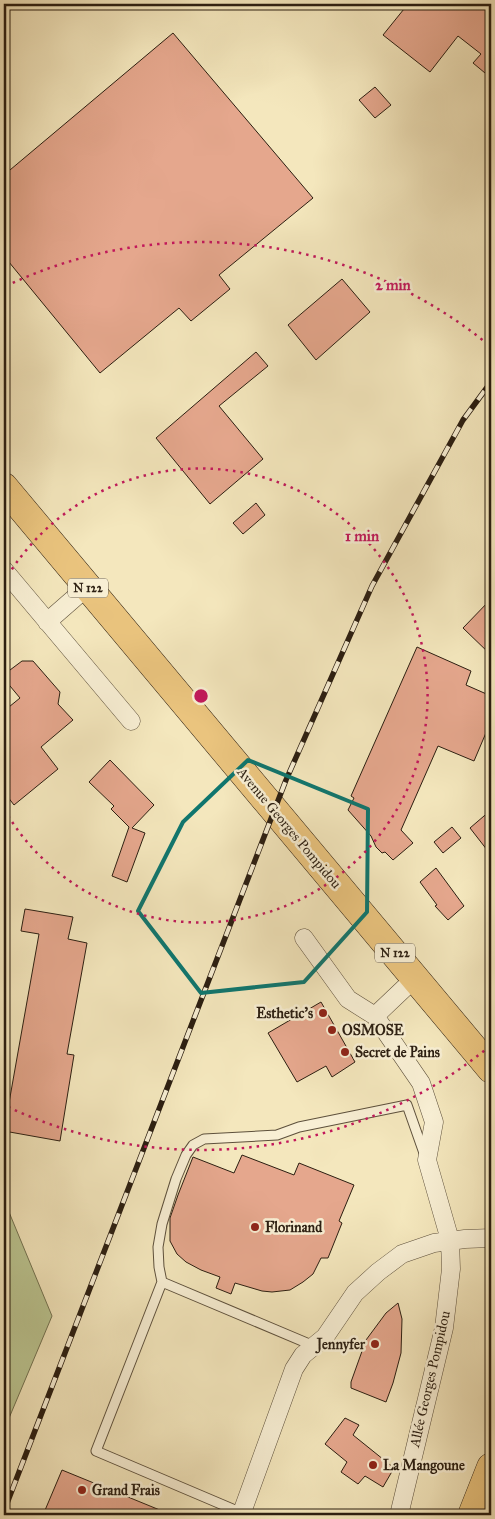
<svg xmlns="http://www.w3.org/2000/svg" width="495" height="1519" viewBox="0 0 495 1519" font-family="'IM FELL Great Primer',serif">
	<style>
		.green { fill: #bbc591; stroke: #737251 }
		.building { fill: #e5a78d; stroke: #2b1e11 }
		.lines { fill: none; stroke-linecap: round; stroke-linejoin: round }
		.lane-casing { stroke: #5d503c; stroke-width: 11 }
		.street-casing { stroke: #5d503c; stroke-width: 19 }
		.primary-casing { stroke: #2b1e11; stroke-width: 29 }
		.lane { stroke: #f8efd4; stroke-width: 9 }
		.street { stroke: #f8efd4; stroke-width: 18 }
		.primary { stroke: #eac47e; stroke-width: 28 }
		.rail-casing { stroke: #2b1e11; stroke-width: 5.5 }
		.rail { stroke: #f8efd4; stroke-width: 4; stroke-dasharray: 11; stroke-linecap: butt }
		.marked { fill: none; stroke: #0f766e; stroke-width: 4; stroke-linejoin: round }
		.ring { fill: none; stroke: #c2185b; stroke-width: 2.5; stroke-dasharray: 2.5 5 }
		.poi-dot { fill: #8f2418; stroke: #f8efd4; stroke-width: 2 }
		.labels { text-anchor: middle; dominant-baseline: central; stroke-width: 5; stroke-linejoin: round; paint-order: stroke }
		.shield { fill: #f8efd4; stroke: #685d4c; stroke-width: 1 }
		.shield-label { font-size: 12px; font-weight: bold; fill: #2b1e11 }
		.street-label { font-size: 14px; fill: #2b1e11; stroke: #f8efd4 }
		.poi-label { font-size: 14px; font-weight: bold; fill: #2b1e11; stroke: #f8efd4; text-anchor: start }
		.centre { fill: #c2185b; stroke: #f8efd4; stroke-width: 2.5 }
		.ring-label { font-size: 15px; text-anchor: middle; font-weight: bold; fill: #c2185b; stroke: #f8efd4; stroke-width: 5; stroke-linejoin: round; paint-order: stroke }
	</style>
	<rect width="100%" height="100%" fill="#f4e7bd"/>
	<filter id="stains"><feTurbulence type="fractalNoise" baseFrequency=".004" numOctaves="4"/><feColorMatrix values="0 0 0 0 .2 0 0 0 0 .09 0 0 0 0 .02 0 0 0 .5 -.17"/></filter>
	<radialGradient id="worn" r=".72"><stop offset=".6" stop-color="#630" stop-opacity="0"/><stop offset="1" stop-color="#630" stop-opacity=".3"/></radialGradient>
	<path class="green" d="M 4,1200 L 52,1316 L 4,1430 Z"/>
	<path class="building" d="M 408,4 L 491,4 L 491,78 L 473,63 L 481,54 L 458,36 L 430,72 L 383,35 Z
		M 173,33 L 313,198 L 219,275 L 230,289 L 191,321 L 179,308 L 100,373 L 4,256 L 4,175 Z
		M 375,87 L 391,105 L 375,118 L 359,100 Z
		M 342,279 L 370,312 L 316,360 L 288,325 Z
		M 256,352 L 268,366 L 219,406 L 263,459 L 210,504 L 156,438 Z
		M 256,503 L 265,515 L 243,534 L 233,523 Z
		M 491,599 L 491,655 L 463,628 Z
		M 417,647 L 471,671 L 466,685 L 491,696 L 491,721 L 474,761 L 438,746 L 401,830 L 413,843 L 393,860 L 385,852 L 382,853 L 376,847 L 371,836 L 348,810 L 354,798 L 351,796 Z
		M 22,661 L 33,661 L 60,692 L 58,704 L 73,720 L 41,747 L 58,769 L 14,805 L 4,792 L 4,711 L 20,698 L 5,680 L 6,673 Z
		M 110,760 L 154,805 L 132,828 L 145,833 L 127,882 L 112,876 L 129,827 L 111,809 L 114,806 L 89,782 Z
		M 491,810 L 491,855 L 470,828 Z
		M 452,827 L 461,838 L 443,853 L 434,842 Z
		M 436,868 L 464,906 L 448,920 L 435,906 L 437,905 L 420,882 Z
		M 25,909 L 73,917 L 68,939 L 87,943 L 67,1054 L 74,1055 L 60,1141 L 4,1131 L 39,934 L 21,931 Z
		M 321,1002 L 355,1062 L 332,1077 L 326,1066 L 297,1082 L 268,1033 Z
		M 242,1155 L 294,1175 L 299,1163 L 354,1185 L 339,1221 L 342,1223 L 328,1258 L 321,1258 L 313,1274 L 303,1282 L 290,1290 L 272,1292 L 262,1291 L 235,1283 L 231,1294 L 216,1288 L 220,1277 L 201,1270 L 186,1262 L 177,1254 L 170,1241 L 170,1218 L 178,1195 L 193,1157 L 234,1173 Z
		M 398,1303 L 402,1319 L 401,1353 L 393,1383 L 386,1402 L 351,1388 L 351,1382 L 366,1340 L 386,1313 Z
		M 345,1418 L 359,1425 L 353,1435 L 394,1468 L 383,1487 L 365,1476 L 358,1484 L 341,1472 L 347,1462 L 325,1444 Z
		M 62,1470 L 172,1515 L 43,1515 Z"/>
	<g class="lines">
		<defs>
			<path id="lane" d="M 162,1282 L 314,1346
				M 242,1513 L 96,1451 L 162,1282 L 159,1267 L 158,1247 L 162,1224 L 176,1179 L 186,1155 L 193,1145 L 204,1139 L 277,1135 L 299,1127 L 407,1105 L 425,1156"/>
			<path id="street" d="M 4,570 L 131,721
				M 47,622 L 87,587
				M 304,938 L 348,999 L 375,1016 L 421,1083 L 434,1122 L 427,1160 L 450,1240 L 451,1269 L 444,1328 L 399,1515
				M 375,1016 L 415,978
				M 241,1515 L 294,1369 L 303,1355 L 325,1337 L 355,1293 L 378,1272 L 402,1254 L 434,1243 L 465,1239 L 491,1238"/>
			<path id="primary" d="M 4,487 L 491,1069
				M 472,1515 L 491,1467"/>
		</defs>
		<use href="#lane" class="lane-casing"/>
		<use href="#street" class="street-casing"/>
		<use href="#primary" class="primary-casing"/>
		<use href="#lane" class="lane"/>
		<use href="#street" class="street"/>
		<use href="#primary" class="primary"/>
		<defs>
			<path id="rail" d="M 4,1511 L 286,780 L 372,586 L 463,420 L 491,382"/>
		</defs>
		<use href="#rail" class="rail-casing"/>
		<use href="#rail" class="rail"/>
	</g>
	<path class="marked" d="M 248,760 L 368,809 L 367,912 L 304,982 L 201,993 L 138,911 L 183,822 Z"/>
	<g class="ring">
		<path d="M4 582A227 227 0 1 1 4 809"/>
		<path d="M490 1046A454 454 0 0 1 6 1106M6 286A454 454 0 0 1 490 346"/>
	</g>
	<g class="poi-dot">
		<circle cx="323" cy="1013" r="5"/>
		<circle cx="332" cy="1030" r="5"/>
		<circle cx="345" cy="1052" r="5"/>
		<circle cx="255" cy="1227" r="5"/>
		<circle cx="375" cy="1344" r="5"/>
		<circle cx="373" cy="1465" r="5"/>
		<circle cx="82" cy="1490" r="5"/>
	</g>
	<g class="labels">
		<g class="shield">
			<rect x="68" y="578.5" width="40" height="19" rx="4"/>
			<rect x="375" y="943.5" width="40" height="19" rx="4"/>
		</g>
		<g class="shield-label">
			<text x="88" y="588">N 122</text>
			<text x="395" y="953">N 122</text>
		</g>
		<g class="street-label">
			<text transform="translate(289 828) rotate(50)">Avenue Georges Pompidou</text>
			<text transform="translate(430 1379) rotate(-77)">Allée Georges Pompidou</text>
		</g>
		<g class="poi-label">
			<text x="313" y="1013" text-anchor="end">Esthetic's</text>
			<text x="342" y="1030">OSMOSE</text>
			<text x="355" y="1052">Secret de Pains</text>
			<text x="265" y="1227">Florinand</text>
			<text x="365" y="1344" text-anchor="end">Jennyfer</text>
			<text x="383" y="1465">La Mangoune</text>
			<text x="92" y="1490">Grand Frais</text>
		</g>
	</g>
	<circle cx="201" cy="696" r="8" class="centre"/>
	<g class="ring-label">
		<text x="393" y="290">2 min</text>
		<text x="362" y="541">1 min</text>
	</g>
	<rect width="495" height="1519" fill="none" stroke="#f4e7bd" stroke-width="20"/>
	<rect x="5" y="5" width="485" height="1509" fill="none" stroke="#2b1e11" stroke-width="2.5"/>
	<rect x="10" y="10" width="475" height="1499" fill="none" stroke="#2b1e11"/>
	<rect width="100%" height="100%" filter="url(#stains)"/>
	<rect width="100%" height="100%" fill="url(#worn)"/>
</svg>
